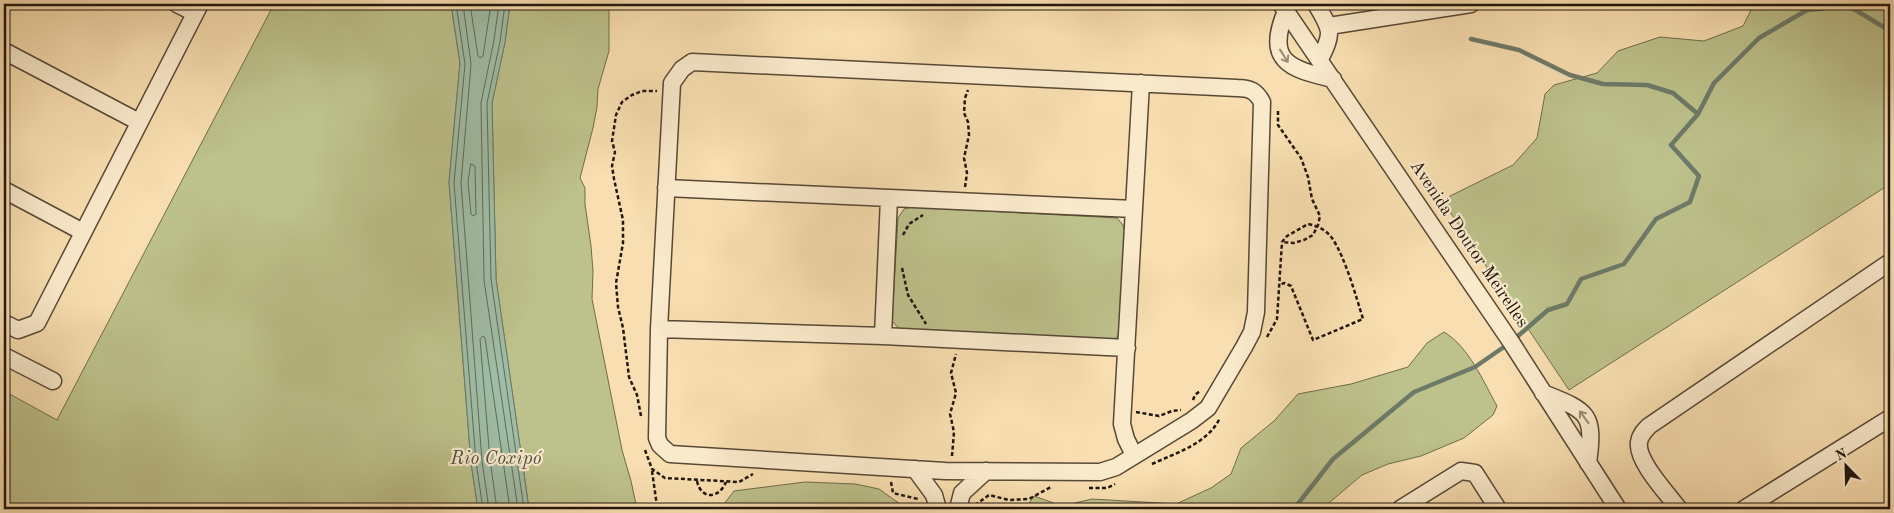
<svg xmlns="http://www.w3.org/2000/svg" width="1894" height="513" viewBox="0 0 1894 513" font-family="'Old Standard TT',serif">
	<style>
		.green { fill: #bdc18b; stroke: #6f6c4c }
		.water { fill: #9fbda6; stroke: #6d7a69 }
		.lines { fill: none; stroke-linecap: round; stroke-linejoin: round }
		.shore { stroke: #606a5a; stroke-width: 1 }
		.stream { stroke: #6d7a69; stroke-width: 4.5 }
		.minor-casing { stroke: #574836; stroke-width: 19 }
		.path { stroke: #21160e; stroke-width: 2.5; stroke-dasharray: 4 2.5; stroke-linecap: butt }
		.minor { stroke: #faeacc; stroke-width: 16 }
		.oneway { stroke: #988b76 }
		.labels { text-anchor: middle; dominant-baseline: central; stroke-width: 4.5; stroke-linejoin: round; paint-order: stroke }
		.street-label { font-size: 18px; fill: #21160e; stroke: #faeacc }
		.water-label { font-size: 19px; font-style: italic; fill: #4d5043; stroke: #faeacc }
	</style>
	<rect width="100%" height="100%" fill="#f8deb0"/>
	<filter id="stains"><feTurbulence type="fractalNoise" baseFrequency=".004" numOctaves="4"/><feColorMatrix values="0 0 0 0 .2 0 0 0 0 .09 0 0 0 0 .02 0 0 0 .5 -.17"/></filter>
	<radialGradient id="worn" r=".72"><stop offset=".6" stop-color="#630" stop-opacity="0"/><stop offset="1" stop-color="#630" stop-opacity=".3"/></radialGradient>
	<path class="green" d="M 274,4 L 451,4 L 460,63 L 449,182 L 471,463 L 478,509 L 4,509 L 4,391 L 57,420 Z
		M 510,4 L 609,4 L 609,51 L 598,89 L 597,107 L 593,128 L 580,178 L 585,188 L 585,204 L 591,246 L 593,271 L 592,299 L 622,450 L 631,481 L 637,509 L 529,509 L 496,279 L 492,103 L 505,42 Z
		M 1754,4 L 1890,4 L 1890,184 L 1569,390 L 1442,200 L 1513,165 L 1537,138 L 1545,94 L 1554,85 L 1597,73 L 1618,51 L 1660,37 L 1704,41 L 1743,26 Z
		M 912,207 L 1117,218 L 1123,225 L 1126,235 L 1120,333 L 1114,340 L 901,331 L 892,321 L 898,218 L 904,209 Z
		M 1444,332 C 1469,347 1483,381 1497,406 L 1493,415 L 1464,438 L 1421,456 L 1388,464 L 1362,475 L 1330,502 L 1325,509 L 1025,509 L 1034,496 L 1062,506 L 1092,499 L 1176,504 L 1211,488 L 1231,474 L 1241,448 L 1274,421 L 1298,394 L 1351,384 L 1408,367 L 1427,343 Z
		M 805,482 L 855,484 L 879,489 L 907,509 L 720,509 L 734,491 Z"/>
	<path class="water" d="M 451,4 L 510,4 L 505,42 L 492,103 L 496,279 L 529,509 L 478,509 L 471,463 L 449,182 L 460,63 Z"/>
	<g class="lines">
		<path class="shore" d="M 456,4 L 465,64 L 454,183 L 476,462 L 483,509
			M 463,4 L 471,64 L 461,183 L 482,461 L 489,509
			M 470,4 L 478,56 L 480,58 L 483,56 L 491,4
			M 499,4 L 494,40 L 481,103 L 484,280 L 518,509
			M 505,4 L 500,42 L 487,103 L 491,279 L 524,509
			M 471,164 L 475,166 L 476,214 L 473,216 L 471,214 L 468,182 Z
			M 497,509 L 490,460 L 480,339 L 483,336 L 485,338 L 510,509"/>
		<path class="stream" d="M 1471,39 L 1519,50 L 1570,75 L 1603,84 L 1647,85 L 1673,93 L 1698,114
			M 1294,509 L 1333,459 L 1414,392 L 1475,367 L 1511,342 L 1548,310 L 1567,304 L 1581,279 L 1624,264 L 1656,219 L 1690,202 L 1699,176 L 1671,145 L 1698,114 L 1714,83 L 1759,38 L 1807,10 L 1849,6 L 1890,31"/>
		<defs>
			<path id="minor" d="M 177,4 L 195,13
				M 1281,4 L 1511,342 L 1618,509
				M 1316,4 C 1331,30 1334,31 1320,59
				M 1286,11 C 1265,61 1289,69 1333,79
				M 1329,26 L 1471,4
				M 4,51 L 139,122
				M 692,62 L 1237,88 C 1250,88 1256,91 1262,102 L 1256,312 L 1252,332 L 1244,347 L 1208,408 L 1191,421 L 1116,467 L 1100,472 L 945,471 L 670,454 L 660,445 L 657,438 L 659,329 L 672,83 L 682,69 Z
				M 666,188 L 1134,209
				M 4,190 L 83,232
				M 4,323 L 18,330 L 37,323 L 200,4
				M 659,329 L 883,336 L 1127,348
				M 883,336 L 889,198
				M 4,356 L 53,381
				M 1543,393 C 1588,411 1595,413 1588,463
				M 1134,455 L 1126,439 L 1122,424 L 1141,83
				M 915,469 L 934,495 L 938,509
				M 958,509 L 962,493 L 986,471
				M 1400,509 L 1461,471 L 1475,473 L 1498,509
				M 1679,509 C 1668,494 1636,461 1639,442 C 1640,435 1644,431 1649,426 L 1890,262
				M 1744,509 L 1890,418"/>
		</defs>
		<use href="#minor" class="minor-casing"/>
		<path class="path" d="M 1278,111 L 1278,125 L 1301,158 L 1308,177 L 1312,199 L 1320,216 L 1318,225 L 1313,235 L 1304,240 L 1294,243 L 1282,242
			M 965,187 L 967,173 L 964,158 L 969,135 L 968,122 L 964,113 L 965,98 L 968,90
			M 903,235 L 909,224 L 923,215
			M 902,268 L 908,295 L 926,324
			M 1267,337 L 1277,319 L 1282,242 L 1287,236 L 1308,224 C 1318,226 1326,230 1332,238 C 1345,257 1356,296 1363,319 L 1313,340 L 1291,286 L 1284,283 L 1280,285
			M 1193,400 L 1195,395 L 1200,391
			M 1136,412 L 1159,416 L 1172,411 L 1181,410
			M 641,416 L 637,395 L 629,377 L 623,328 L 618,307 L 616,283 L 623,243 L 623,220 L 614,179 L 612,166 L 615,152 L 612,141 L 616,115 L 622,102 L 632,95 L 642,91 L 657,91
			M 645,450 L 652,469 L 665,478 L 739,482 L 753,474
			M 952,456 L 954,432 L 950,414 L 956,393 L 951,373 L 956,354
			M 1152,464 C 1178,452 1207,444 1220,418
			M 652,471 L 656,499 L 659,509
			M 697,481 C 701,500 719,499 726,482
			M 891,482 L 893,493 L 918,499
			M 1089,488 L 1107,488 L 1115,484
			M 975,505 L 989,495 L 1009,500 L 1029,499 L 1051,487"/>
		<use href="#minor" class="minor"/>
	</g>
	<defs><path id="oneway-shaft" d="M-6 0H5M1.5-3L5.5 0L1.5 3" fill="none" stroke-width="1.6" stroke-linecap="round" stroke-linejoin="round" transform="scale(1.25)"/></defs>
	<g class="oneway">
		<use href="#oneway-shaft" transform="translate(1284 56) rotate(58)"/>
		<use href="#oneway-shaft" transform="translate(1584 417) rotate(-126)"/>
	</g>
	<g class="labels">
		<g class="street-label">
			<text transform="translate(1469 244) rotate(56)">Avenida Doutor Meirelles</text>
		</g>
		<g class="water-label">
			<text x="496" y="459">Rio Coxipó</text>
		</g>
	</g>
	<rect width="1894" height="513" fill="none" stroke="#f8deb0" stroke-width="20"/>
	<rect x="5" y="5" width="1884" height="503" fill="none" stroke="#21160e" stroke-width="2.5"/>
	<rect x="10" y="10" width="1874" height="493" fill="none" stroke="#21160e"/>
	<g transform="translate(1846 466) rotate(337)" stroke="#faeacc" stroke-width="4" paint-order="stroke">
	<path d="M0-4L9 19L0 12L-9 19Z" fill="#21160e"/>
	<text y="-8" font-size="14" font-weight="bold" text-anchor="middle" fill="#21160e">N</text>
	</g>
	<rect width="100%" height="100%" filter="url(#stains)"/>
	<rect width="100%" height="100%" fill="url(#worn)"/>
</svg>
